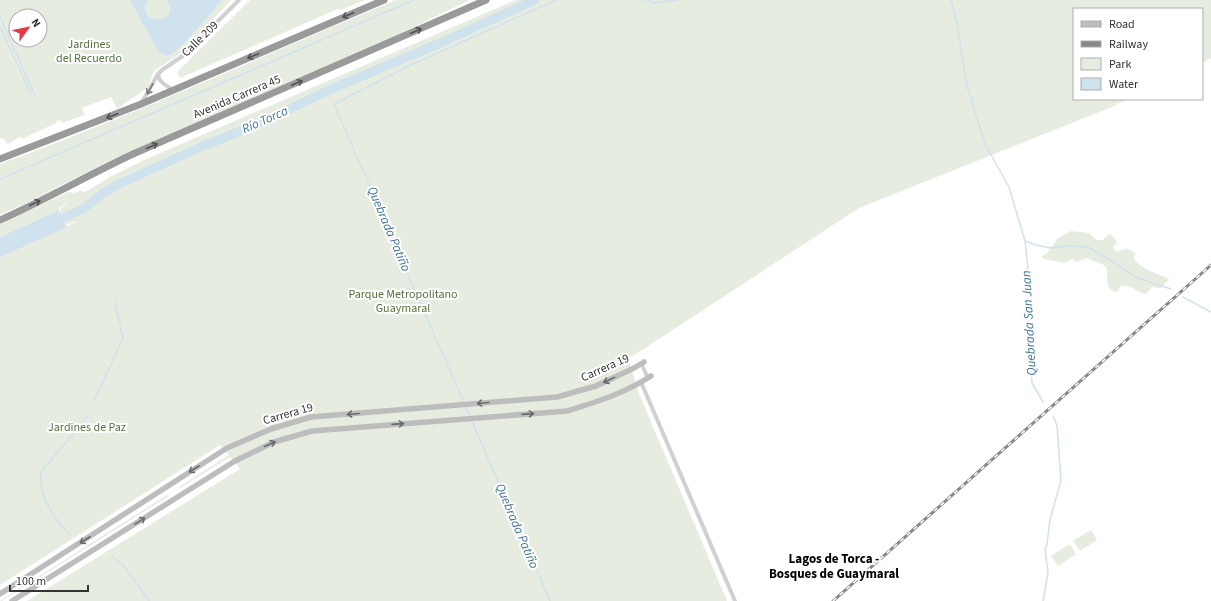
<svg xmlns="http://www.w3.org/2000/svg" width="1211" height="601" viewBox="0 0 1211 601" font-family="'Source Sans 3',sans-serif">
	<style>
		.green { fill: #e6ecdf; fill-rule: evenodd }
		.water { fill: #cfe2ee }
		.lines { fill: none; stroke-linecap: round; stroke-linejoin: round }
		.stream { stroke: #cfe2ee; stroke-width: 1.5 }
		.river { stroke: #cfe2ee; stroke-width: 9 }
		.street { stroke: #d0d0d0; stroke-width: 4 }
		.secondary { stroke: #bdbdbd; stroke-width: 5.5 }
		.highway { stroke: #9a9a9a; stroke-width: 7 }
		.rail-casing { stroke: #888; stroke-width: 3 }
		.rail { stroke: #fff; stroke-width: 1.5; stroke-dasharray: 4.5; stroke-linecap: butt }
		.oneway { stroke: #525252 }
		.oneway2 { stroke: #7a7a7a }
		.oneway3 { stroke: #6a6a6a }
		.labels { text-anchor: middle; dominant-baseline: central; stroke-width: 4; stroke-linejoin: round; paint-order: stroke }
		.street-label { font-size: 12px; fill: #333; stroke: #fff }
		.park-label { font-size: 12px; fill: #56703f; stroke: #fff }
		.water-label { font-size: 13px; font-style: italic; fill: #3f7597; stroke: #fff }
		.neighbourhood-label { font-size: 13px; font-weight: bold; fill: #000; stroke: #fff }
	</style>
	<rect width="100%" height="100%" fill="#fff"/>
	<path class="green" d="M 0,0 L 231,0 L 185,50 L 154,71 L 148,87 L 117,109 L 111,97 L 82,108 L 85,115 L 62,123 L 61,121 L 58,120 L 56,123 L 22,139 L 20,137 L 8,144 L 3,138 L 0,139 ZM 16,16 L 40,16 L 40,40 L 16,40 Z
		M 250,0 L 365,0 L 338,11 L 340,8 L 180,78 L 177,72 Z
		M 396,0 L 470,0 L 395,36 L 113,159 L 26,203 L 0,215 L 0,164 C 134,115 264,55 396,0 Z
		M 516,0 L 1211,0 L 1211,58 L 1202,63 L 1202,9 L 1074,9 L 1074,99 L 1127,99 L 1112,107 L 859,208 L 642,350 L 628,358 L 640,396 L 727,601 L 27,601 L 240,469 L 230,457 L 180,488 L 179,487 L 229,455 L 220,445 L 0,585 L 0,257 L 76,222 L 75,221 L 67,225 L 60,211 L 61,208 L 69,202 L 60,207 L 59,210 L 0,237 L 0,224 L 69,192 L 76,193 L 81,190 L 82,192 L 87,191 L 110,177 L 144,160 Z
		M 1071,231 L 1089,233 L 1096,240 L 1103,240 L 1109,234 L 1114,237 L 1117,242 L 1113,248 L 1116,252 C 1125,250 1125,246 1135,253 L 1134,259 C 1141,269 1158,274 1169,279 L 1161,288 L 1152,287 L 1146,294 C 1135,292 1134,285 1121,286 L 1117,292 C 1101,289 1111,273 1105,266 C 1103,264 1099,263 1096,262 C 1083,257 1090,257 1076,262 L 1072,259 L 1064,263 L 1044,259 L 1042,256 L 1047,253 L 1058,238 Z
		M 167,495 L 169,496 L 2,601 L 0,601 Z
		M 1091,530 L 1097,540 L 1080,551 L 1073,541 Z
		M 1070,544 L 1076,554 L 1058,566 L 1051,556 Z"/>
	<path class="water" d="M 130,0 L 148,0 C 133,26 183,25 167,0 L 222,0 C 211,12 180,52 167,56 L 159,52 L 155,46 Z
		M 59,210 L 67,227 L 0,257 L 0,237 Z"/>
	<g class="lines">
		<path class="stream" d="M 646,0 L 655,3 L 677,0
			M 951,0 L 957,23 L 967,86 L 985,144 L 1009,187 L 1025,241 L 1028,270 L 1029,327 L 1032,383 L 1043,402
			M 0,17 L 35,96
			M 0,27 L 31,94
			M 0,179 L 414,0
			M 1025,241 L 1036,245 L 1050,248 L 1068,246 L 1088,247 L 1112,261 L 1135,277 L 1171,289
			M 1183,297 L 1211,312
			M 94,400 L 123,339 L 115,302
			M 464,403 L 334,104 L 411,65 L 556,0
			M 465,406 L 470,418
			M 472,421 L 550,601
			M 70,535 C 53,518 38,497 41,472 L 88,416
			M 112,556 L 124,566 L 149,601
			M 1043,601 L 1048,573 L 1045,549 L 1047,544 L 1050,519 L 1061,481 L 1057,425 L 1053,416"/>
		<path class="river" d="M 52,224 L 86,207 L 102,194 L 117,185 L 203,146 L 263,122 L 329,90 L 438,44 L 535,0"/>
		<path class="street" d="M 158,74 C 159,83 167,86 174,90
			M 141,104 L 158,74 L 162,70 L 184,55 L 239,0
			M 641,363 L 648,378
			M 641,382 L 735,601"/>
		<path class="secondary" d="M 0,594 L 227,448 L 271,429 L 311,417 L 557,397 L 596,386 L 634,368 L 644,362
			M 12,601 L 235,461 L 274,442 L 312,431 L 567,411 C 597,402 625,393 651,376"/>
		<path class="highway" d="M 0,159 L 141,104 L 384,0
			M 0,220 C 45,200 88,175 133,154 L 486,0"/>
		<defs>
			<path id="rail" d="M 833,601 L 1211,265"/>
		</defs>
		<use href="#rail" class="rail-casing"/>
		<use href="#rail" class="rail"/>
	</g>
	<defs><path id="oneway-shaft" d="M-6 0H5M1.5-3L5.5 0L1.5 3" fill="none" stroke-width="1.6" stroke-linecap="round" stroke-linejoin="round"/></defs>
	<g class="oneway">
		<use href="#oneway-shaft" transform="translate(348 15) rotate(157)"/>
		<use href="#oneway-shaft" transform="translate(416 31) rotate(-24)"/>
		<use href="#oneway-shaft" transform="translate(253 56) rotate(157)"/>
		<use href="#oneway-shaft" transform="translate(297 83) rotate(-23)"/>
		<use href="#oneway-shaft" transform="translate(112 116) rotate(159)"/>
		<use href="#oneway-shaft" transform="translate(152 146) rotate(-24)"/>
		<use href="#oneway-shaft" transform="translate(35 203) rotate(-25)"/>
	</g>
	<use class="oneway2" href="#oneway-shaft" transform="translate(150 89) rotate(119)"/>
	<g class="oneway3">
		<use href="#oneway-shaft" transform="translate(609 380) rotate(154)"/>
		<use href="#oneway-shaft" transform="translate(483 403) rotate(175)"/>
		<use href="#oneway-shaft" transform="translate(353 414) rotate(175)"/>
		<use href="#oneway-shaft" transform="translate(528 414) rotate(-4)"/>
		<use href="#oneway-shaft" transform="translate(398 424) rotate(-4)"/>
		<use href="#oneway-shaft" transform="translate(270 444) rotate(-24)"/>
		<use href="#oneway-shaft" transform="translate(194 469) rotate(147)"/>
		<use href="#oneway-shaft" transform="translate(140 521) rotate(-32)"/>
		<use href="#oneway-shaft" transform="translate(85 540) rotate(147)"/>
	</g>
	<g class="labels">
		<g class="street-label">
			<text transform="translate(200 39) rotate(-44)">Calle 209</text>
			<text transform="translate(237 97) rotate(-23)">Avenida Carrera 45</text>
			<text transform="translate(605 368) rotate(-24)">Carrera 19</text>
			<text transform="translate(288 414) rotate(-16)">Carrera 19</text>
		</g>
		<g class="park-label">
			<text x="89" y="44">Jardines<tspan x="89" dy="14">del Recuerdo</tspan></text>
			<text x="403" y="294">Parque Metropolitano<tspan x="403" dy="14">Guaymaral</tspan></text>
			<text x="87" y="427">Jardines de Paz</text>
		</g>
		<g class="water-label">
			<text transform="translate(265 120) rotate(-24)">Río Torca</text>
			<text transform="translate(389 229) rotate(67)">Quebrada Patiño</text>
			<text transform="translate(1029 323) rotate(-93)">Quebrada San Juan</text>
			<text transform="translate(517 526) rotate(67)">Quebrada Patiño</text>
		</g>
		<g class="neighbourhood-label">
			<text x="834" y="559">Lagos de Torca -<tspan x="834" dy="15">Bosques de Guaymaral</tspan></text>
		</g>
	</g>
	<rect x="1073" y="8" width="130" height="92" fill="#ffffff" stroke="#adadad"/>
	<rect x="1081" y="21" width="20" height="6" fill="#bdbdbd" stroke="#adadad"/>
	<text x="1109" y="28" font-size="12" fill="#333333">Road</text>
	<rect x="1081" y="41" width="20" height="6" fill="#888888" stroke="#adadad"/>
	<text x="1109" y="48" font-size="12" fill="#333333">Railway</text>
	<rect x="1081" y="58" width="20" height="12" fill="#e6ecdf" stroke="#adadad"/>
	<text x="1109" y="68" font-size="12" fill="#333333">Park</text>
	<rect x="1081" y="78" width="20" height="12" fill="#cfe2ee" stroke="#adadad"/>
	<text x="1109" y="88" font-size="12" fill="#333333">Water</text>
	<g transform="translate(28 28) rotate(57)"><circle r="19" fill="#ffffff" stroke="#adadad"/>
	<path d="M0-3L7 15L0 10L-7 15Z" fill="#e63946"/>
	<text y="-6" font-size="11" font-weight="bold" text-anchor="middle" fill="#333333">N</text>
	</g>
	<path d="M10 585v6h78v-6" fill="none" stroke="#333333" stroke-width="2"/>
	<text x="16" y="585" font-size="12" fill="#333333" stroke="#ffffff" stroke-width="3" paint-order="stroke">100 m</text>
</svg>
